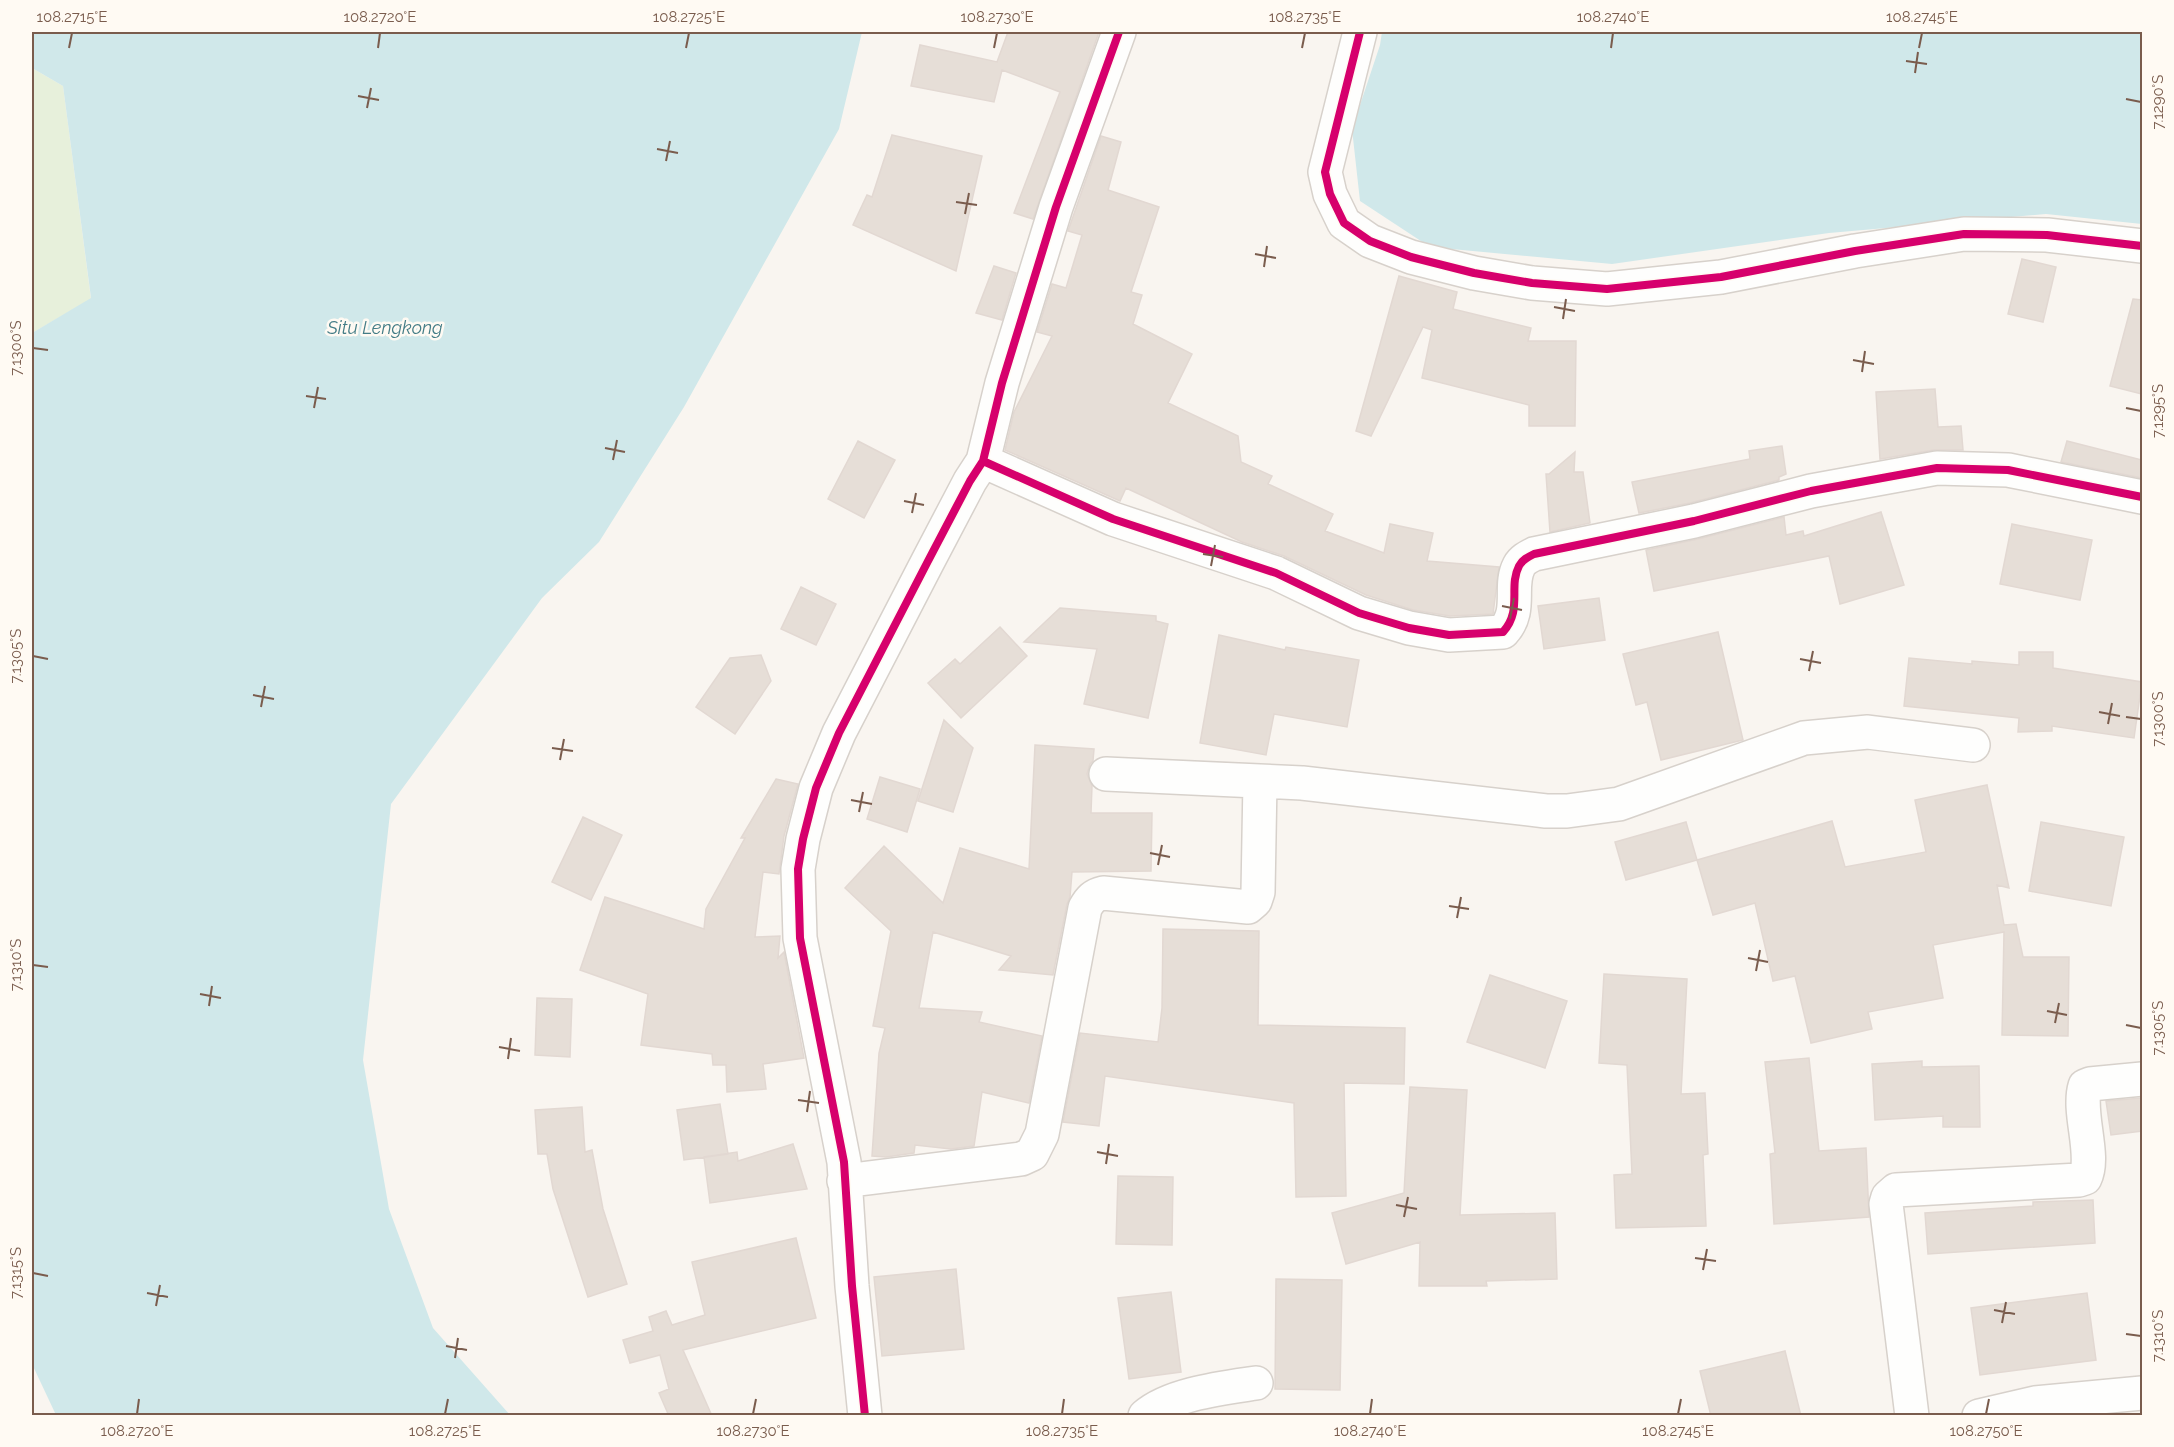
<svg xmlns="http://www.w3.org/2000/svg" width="2174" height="1447" viewBox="0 0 2174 1447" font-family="Raleway,sans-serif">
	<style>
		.green { fill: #e7f0db }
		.water { fill: #d0e8ea }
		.building { fill: #e6ded7; stroke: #e2d8d2; stroke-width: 1.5 }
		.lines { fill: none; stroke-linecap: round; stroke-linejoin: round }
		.minor-casing { stroke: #d7d1cb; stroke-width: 36 }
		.minor { stroke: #fefefd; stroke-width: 33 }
		.cycleway-casing { stroke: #fffaf3; stroke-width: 11 }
		.cycleway { stroke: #d6006c; stroke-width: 8 }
		.ticks { fill: none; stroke: #7a5c4d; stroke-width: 2 }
		.labels { text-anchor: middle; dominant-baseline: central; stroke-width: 5; stroke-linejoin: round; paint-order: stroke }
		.water-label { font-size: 18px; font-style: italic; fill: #437c86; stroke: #fffaf3 }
		.neatline { fill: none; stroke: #7a5c4d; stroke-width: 2 }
		.ticks-label { font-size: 15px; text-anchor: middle; fill: #7a5c4d }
	</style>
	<rect width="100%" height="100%" fill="#f9f5f0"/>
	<path class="green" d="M 32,68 L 63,86 L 91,299 L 32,333 Z"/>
	<path class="water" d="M 32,32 L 862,32 L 839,129 L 684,407 L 599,542 L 542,598 L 391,804 L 363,1060 L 389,1209 L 433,1328 L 510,1415 L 56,1415 L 32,1364 L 32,333 L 91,298 L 63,86 L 32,68 Z
		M 1382,32 L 2142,32 L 2142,224 L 2046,214 L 1829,233 L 1612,264 L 1430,247 L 1360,201 L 1352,129 L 1380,45 Z"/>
	<path class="building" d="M 1008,32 L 1099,32 L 1033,219 L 1014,213 L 1060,92 L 1002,70 L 994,102 L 911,86 L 920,45 L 997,62 Z
		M 892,135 L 982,156 L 956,271 L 853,225 L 867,195 L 872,197 Z
		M 1101,136 L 1121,142 L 1108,190 L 1159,207 L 1131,292 L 1142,295 L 1133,324 L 1192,354 L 1168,403 L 1238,436 L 1241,462 L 1272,476 L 1268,484 L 1333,514 L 1325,531 L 1384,553 L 1390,524 L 1433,533 L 1427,561 L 1499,567 L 1493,614 L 1450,616 L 1413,610 L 1366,595 L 1284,556 L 1242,542 L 1126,488 L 1120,501 L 1005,450 L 1014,412 L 1052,336 L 1037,332 L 1052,284 L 1066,288 L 1082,235 L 1068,231 Z
		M 2022,259 L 2056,267 L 2043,322 L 2008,314 Z
		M 994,266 L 1016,273 L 1002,320 L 976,313 Z
		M 1399,276 L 1457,292 L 1453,309 L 1531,328 L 1528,341 L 1576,341 L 1575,426 L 1529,426 L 1529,405 L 1422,378 L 1432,330 L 1423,327 L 1371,436 L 1356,431 Z
		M 2133,299 L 2142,300 L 2142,394 L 2110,386 Z
		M 1935,389 L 1938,427 L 1961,426 L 1963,450 L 1934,450 L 1880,459 L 1876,392 Z
		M 858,441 L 895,460 L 864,518 L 828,499 Z
		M 2067,441 L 2142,460 L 2142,478 L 2061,462 Z
		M 1782,446 L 1786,474 L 1779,477 L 1779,480 L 1690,503 L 1639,513 L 1632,482 L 1750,459 L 1749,451 Z
		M 1575,452 L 1574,472 L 1583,472 L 1590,523 L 1550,532 L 1546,474 L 1549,474 Z
		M 1881,512 L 1904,585 L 1840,604 L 1829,556 L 1654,591 L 1646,550 L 1698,539 L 1784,517 L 1786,535 L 1803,531 L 1804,536 Z
		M 2012,524 L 2092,540 L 2080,600 L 2000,584 Z
		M 801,587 L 836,604 L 816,645 L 781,629 Z
		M 1599,598 L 1605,640 L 1544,649 L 1538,606 Z
		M 1060,608 L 1156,616 L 1156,621 L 1168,624 L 1148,718 L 1084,704 L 1097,649 L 1024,642 Z
		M 1000,627 L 1027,656 L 961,718 L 928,683 L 955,659 L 960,664 Z
		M 1718,632 L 1743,740 L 1661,760 L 1647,702 L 1636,705 L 1623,654 Z
		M 1219,635 L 1285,650 L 1286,647 L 1359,660 L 1347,727 L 1274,714 L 1266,755 L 1200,743 Z
		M 2019,652 L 2053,652 L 2053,668 L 2142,682 L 2134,738 L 2052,726 L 2052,731 L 2018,732 L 2019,718 L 1904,706 L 1909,658 L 1972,664 L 1972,661 L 2019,665 Z
		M 761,655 L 771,681 L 735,734 L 696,707 L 730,658 Z
		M 944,720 L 973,748 L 953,812 L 918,801 Z
		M 1035,745 L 1094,749 L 1093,761 L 1090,764 L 1087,774 L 1092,786 L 1091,813 L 1152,813 L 1151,871 L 1072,872 L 1070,897 L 1067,904 L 1053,975 L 999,970 L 1011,956 L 933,932 L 919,1008 L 982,1012 L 979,1022 L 1042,1036 L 1029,1103 L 982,1092 L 974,1146 L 951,1149 L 915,1145 L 914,1153 L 886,1157 L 872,1156 L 879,1053 L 885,1028 L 873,1026 L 891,931 L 845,888 L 884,846 L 943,903 L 960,848 L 1029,869 Z
		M 880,777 L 920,789 L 907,832 L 867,819 Z
		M 776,779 L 798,784 L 784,836 L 779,874 L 763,872 L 755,937 L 780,936 L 778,958 L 784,952 L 804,1058 L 763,1064 L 766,1089 L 727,1092 L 726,1065 L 713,1065 L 712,1054 L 641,1045 L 648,994 L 580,970 L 605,897 L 704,929 L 706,909 L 745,838 L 741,838 Z
		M 1987,785 L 2009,888 L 1997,885 L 2004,925 L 2016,924 L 2023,957 L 2069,957 L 2068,1036 L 2002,1035 L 2004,932 L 1933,945 L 1943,998 L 1868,1012 L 1872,1029 L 1811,1043 L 1795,976 L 1773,981 L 1755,903 L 1713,915 L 1697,860 L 1832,821 L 1845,867 L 1926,852 L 1915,800 Z
		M 583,817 L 622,835 L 591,900 L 552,882 Z
		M 1686,822 L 1697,860 L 1626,880 L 1615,842 Z
		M 2041,822 L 2124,837 L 2111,906 L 2029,891 Z
		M 1163,929 L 1259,931 L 1258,1025 L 1405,1028 L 1404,1084 L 1344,1083 L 1346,1196 L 1296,1197 L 1294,1103 L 1105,1076 L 1099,1126 L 1063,1122 L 1080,1033 L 1158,1042 L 1162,1008 Z
		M 1604,974 L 1687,979 L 1681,1094 L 1705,1093 L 1708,1154 L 1703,1155 L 1706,1226 L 1616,1228 L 1614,1175 L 1632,1174 L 1627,1065 L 1599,1063 Z
		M 1490,975 L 1567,1001 L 1545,1068 L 1467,1042 Z
		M 537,998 L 572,999 L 570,1057 L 535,1055 Z
		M 1809,1058 L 1819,1151 L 1866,1148 L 1869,1217 L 1774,1224 L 1770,1154 L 1775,1153 L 1765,1062 Z
		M 1922,1061 L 1922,1067 L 1979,1066 L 1980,1127 L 1943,1127 L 1943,1116 L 1875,1120 L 1872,1064 Z
		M 1410,1087 L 1467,1090 L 1460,1215 L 1555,1213 L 1557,1279 L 1486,1281 L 1487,1286 L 1419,1286 L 1420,1242 L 1346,1264 L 1332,1213 L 1404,1193 Z
		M 2142,1098 L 2142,1131 L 2111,1135 L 2106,1101 Z
		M 720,1104 L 728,1154 L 684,1160 L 677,1110 Z
		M 582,1107 L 585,1152 L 592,1150 L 603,1209 L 627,1284 L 588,1297 L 553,1189 L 547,1154 L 538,1154 L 535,1110 Z
		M 793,1144 L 807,1189 L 710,1203 L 704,1157 L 737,1152 L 738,1161 Z
		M 1118,1176 L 1173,1177 L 1172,1245 L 1116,1244 Z
		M 2093,1200 L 2095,1243 L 1928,1254 L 1925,1213 L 2033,1206 L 2033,1202 Z
		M 796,1238 L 816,1318 L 683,1350 L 712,1416 L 669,1416 L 659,1393 L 669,1389 L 660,1355 L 630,1363 L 623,1340 L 653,1331 L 649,1317 L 666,1311 L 672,1325 L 705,1315 L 692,1262 Z
		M 956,1269 L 964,1349 L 882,1356 L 874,1277 Z
		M 1276,1279 L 1342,1280 L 1340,1390 L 1275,1389 Z
		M 1171,1292 L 1181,1372 L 1129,1379 L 1118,1298 Z
		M 2087,1293 L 2096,1360 L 1980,1375 L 1971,1308 Z
		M 1785,1351 L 1801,1416 L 1711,1416 L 1700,1371 Z"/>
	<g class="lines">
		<defs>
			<path id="minor" d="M 1360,32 L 1325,172 L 1330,194 L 1344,223 L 1370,241 L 1411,257 L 1474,273 L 1532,283 L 1607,289 L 1721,277 L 1855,251 L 1964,234 L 2047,235 L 2142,246
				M 983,461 L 1113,519 L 1276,573 L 1359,613 L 1409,628 L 1449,635 L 1503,632 C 1523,610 1508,587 1519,566 C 1522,560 1528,557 1534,554 L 1694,521 L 1811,491 L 1937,468 L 2008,470 L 2142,497
				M 1106,774 L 1302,783 L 1546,811 L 1567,811 L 1619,804 L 1804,738 L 1868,732 L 1973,745
				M 844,1181 L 1021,1159 L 1032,1154 L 1042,1134 L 1085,908 C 1090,899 1094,895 1103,893 L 1248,907 L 1255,901 L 1258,892 L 1260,781
				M 865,1416 L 852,1286 L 844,1162 L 800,938 L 798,869 L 803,839 L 816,788 L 839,733 L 927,563 L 970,481 L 983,461 L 1002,383 L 1056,207 L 1119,32
				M 1145,1416 C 1170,1394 1223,1388 1256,1383
				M 1912,1416 L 1886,1204 L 1888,1197 L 1896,1190 L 2079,1180 L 2085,1178 C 2096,1156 2077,1112 2085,1086 L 2090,1084 L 2142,1079
				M 1979,1416 L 2035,1403 L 2142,1393"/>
		</defs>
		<use href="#minor" class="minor-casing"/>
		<use href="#minor" class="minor"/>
		<defs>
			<path id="cycleway" d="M 1360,32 L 1325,172 L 1330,194 L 1344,223 L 1370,241 L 1411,257 L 1474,273 L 1532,283 L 1607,289 L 1721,277 L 1855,251 L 1964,234 L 2047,235 L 2142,246
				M 983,461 L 1113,519 L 1276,573 L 1359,613 L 1409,628 L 1449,635 L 1503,632 C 1523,610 1508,587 1519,566 C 1522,560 1528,557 1534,554 L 1694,521 L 1811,491 L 1937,468 L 2008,470 L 2142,497
				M 865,1416 L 852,1286 L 844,1162 L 800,938 L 798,869 L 803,839 L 816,788 L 839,733 L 927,563 L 970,481 L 983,461 L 1002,383 L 1056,207 L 1119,32"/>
		</defs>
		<use href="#cycleway" class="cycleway-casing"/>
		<use href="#cycleway" class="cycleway"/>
	</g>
	<path class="ticks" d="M 69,48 L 72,33M 378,48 L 380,33M 686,48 L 689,33M 994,48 L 997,33M 1302,48 L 1305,33M 1611,48 L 1613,33M 1919,48 L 1922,33M 1906,61 L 1927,64M 1915,73 L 1918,52M 358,96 L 379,100M 2126,99 L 2141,102M 367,108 L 371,88M 657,149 L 678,153M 666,161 L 670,141M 956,202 L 977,205M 965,214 L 969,193M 1255,254 L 1276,258M 1264,267 L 1267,246M 1554,307 L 1575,311M 1563,319 L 1566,299M 33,348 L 48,350M 1853,360 L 1874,364M 1862,372 L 1865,351M 306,396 L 326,399M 314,408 L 318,387M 2126,408 L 2141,411M 605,448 L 625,452M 613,460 L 617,440M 904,501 L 924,505M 912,513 L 916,493M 1203,554 L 1223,557M 1211,566 L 1215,545M 1502,606 L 1522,610M 1510,619 L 1514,598M 33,656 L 48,659M 1800,659 L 1821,663M 1809,671 L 1813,651M 253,695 L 274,699M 261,707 L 265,686M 2099,712 L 2120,716M 2126,717 L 2141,719M 2108,724 L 2112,703M 552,748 L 573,751M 560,760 L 564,739M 851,800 L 872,804M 859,812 L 863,792M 1150,853 L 1170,857M 1158,865 L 1162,845M 1449,906 L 1469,909M 1457,918 L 1461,897M 1748,958 L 1768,962M 33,965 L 48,967M 1756,971 L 1760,950M 200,994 L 221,998M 209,1006 L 212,986M 2047,1011 L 2067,1015M 2055,1023 L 2059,1003M 2126,1025 L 2141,1028M 499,1047 L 520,1051M 508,1059 L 511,1038M 798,1100 L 819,1103M 807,1112 L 810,1091M 1097,1152 L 1118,1156M 1106,1164 L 1109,1144M 1396,1205 L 1417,1209M 1404,1217 L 1408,1197M 1695,1258 L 1716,1261M 1703,1270 L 1707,1249M 33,1273 L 48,1276M 147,1293 L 168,1297M 156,1306 L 160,1285M 1994,1310 L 2015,1314M 2002,1323 L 2006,1302M 2126,1334 L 2141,1336M 446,1346 L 467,1350M 455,1358 L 458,1338M 137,1414 L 139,1399M 445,1414 L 448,1399M 753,1414 L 756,1399M 1062,1414 L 1064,1399M 1370,1414 L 1372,1399M 1678,1414 L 1681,1399M 1986,1414 L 1989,1399"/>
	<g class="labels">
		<g class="water-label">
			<text x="385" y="327">Situ Lengkong</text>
		</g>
	</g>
	<rect width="2174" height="1447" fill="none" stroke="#fffaf3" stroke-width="66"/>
	<rect x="33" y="33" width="2108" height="1381" class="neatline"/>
	<g class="ticks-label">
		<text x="72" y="22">108.2715°E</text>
		<text x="380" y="22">108.2720°E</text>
		<text x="689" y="22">108.2725°E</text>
		<text x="997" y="22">108.2730°E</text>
		<text x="1305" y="22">108.2735°E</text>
		<text x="1613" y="22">108.2740°E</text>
		<text x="1922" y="22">108.2745°E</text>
		<text transform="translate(2158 102) rotate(-90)" y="5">7.1290°S</text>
		<text transform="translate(16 348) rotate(-90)" y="5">7.1300°S</text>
		<text transform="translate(2158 411) rotate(-90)" y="5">7.1295°S</text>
		<text transform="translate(16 656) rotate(-90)" y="5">7.1305°S</text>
		<text transform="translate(2158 719) rotate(-90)" y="5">7.1300°S</text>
		<text transform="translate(16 965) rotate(-90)" y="5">7.1310°S</text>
		<text transform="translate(2158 1028) rotate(-90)" y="5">7.1305°S</text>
		<text transform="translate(16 1273) rotate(-90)" y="5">7.1315°S</text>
		<text transform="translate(2158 1336) rotate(-90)" y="5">7.1310°S</text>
		<text x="137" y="1436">108.2720°E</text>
		<text x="445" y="1436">108.2725°E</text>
		<text x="753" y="1436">108.2730°E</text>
		<text x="1062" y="1436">108.2735°E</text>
		<text x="1370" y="1436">108.2740°E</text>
		<text x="1678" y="1436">108.2745°E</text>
		<text x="1986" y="1436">108.2750°E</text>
	</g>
</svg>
